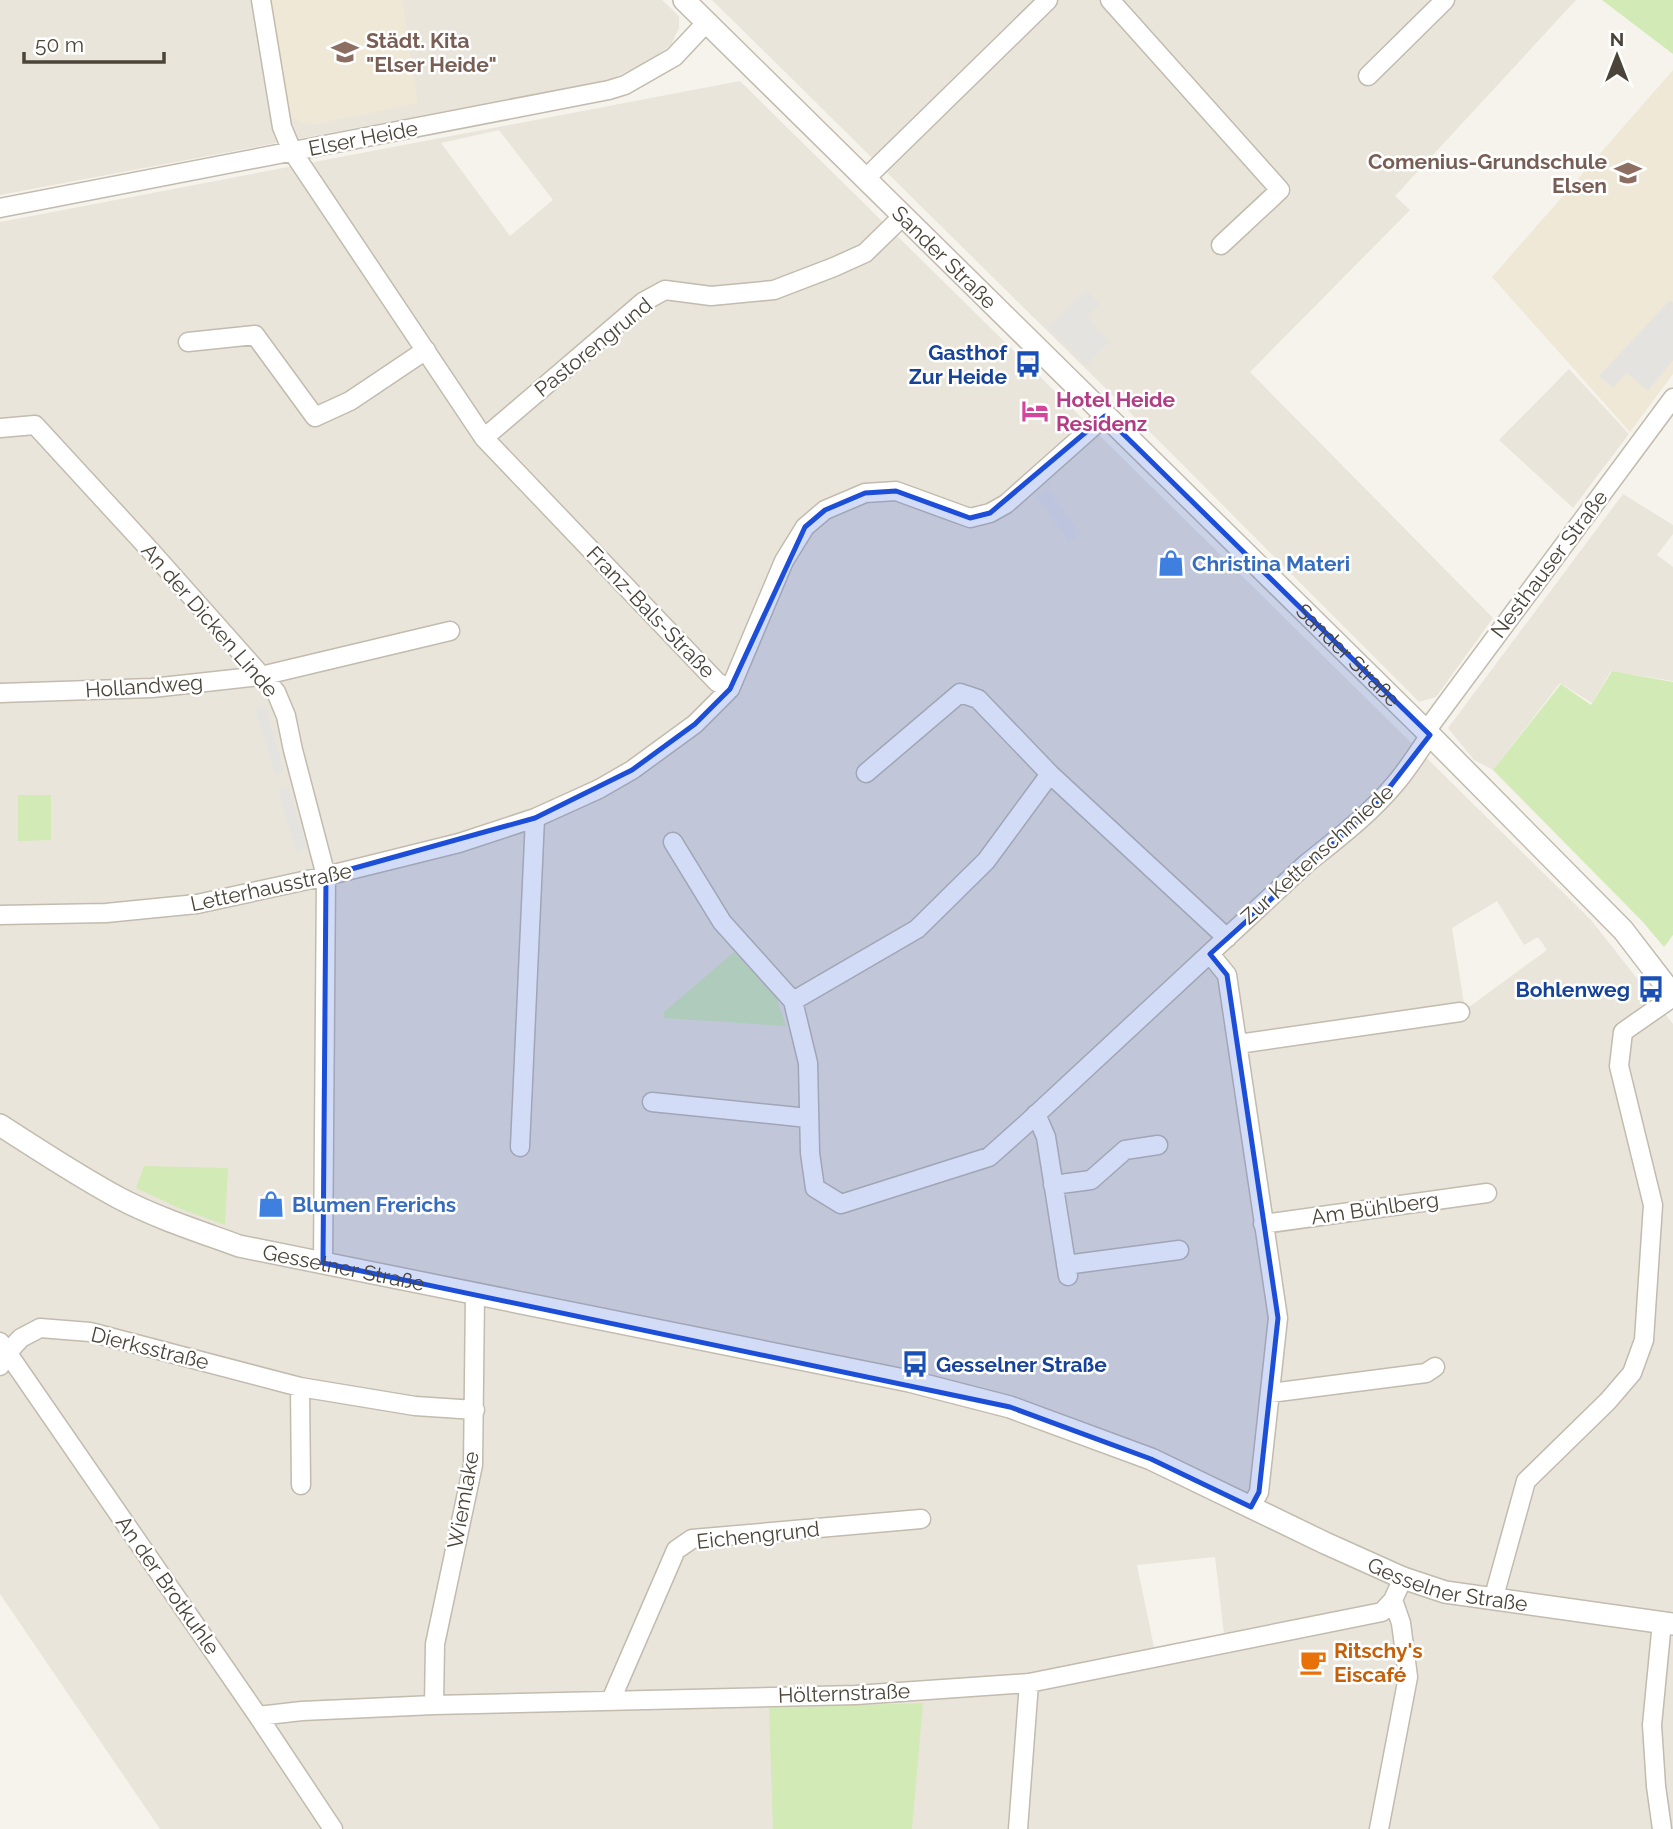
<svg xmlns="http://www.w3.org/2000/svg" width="1673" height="1829" viewBox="0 0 1673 1829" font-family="Raleway,sans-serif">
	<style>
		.residential { fill: #eae5da; fill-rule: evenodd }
		.education { fill: #efe8d6 }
		.green { fill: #d2eab5 }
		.parking { fill: #e5e3e0 }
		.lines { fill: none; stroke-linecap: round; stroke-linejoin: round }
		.minor-casing { stroke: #c2bbae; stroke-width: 21 }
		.tertiary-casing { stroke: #c2bbae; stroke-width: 24 }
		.minor { stroke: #fff; stroke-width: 18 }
		.tertiary { stroke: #fff; stroke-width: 21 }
		.marked { fill: #1d4ed8; fill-opacity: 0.2; stroke: #1d4ed8; stroke-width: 5; stroke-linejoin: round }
		.labels { text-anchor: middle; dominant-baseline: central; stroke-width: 5; stroke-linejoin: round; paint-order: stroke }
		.education-label { font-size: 21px; font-weight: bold; fill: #785e54; stroke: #fff; text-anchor: start }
		.street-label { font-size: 21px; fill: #4b4439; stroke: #fff }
		.transit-label { font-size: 21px; font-weight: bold; fill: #164399; stroke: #fff; text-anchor: end }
		.hotel-label { font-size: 21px; font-weight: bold; fill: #b23c85; stroke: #fff; text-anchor: start }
		.shop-label { font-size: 21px; font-weight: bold; fill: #366cbe; stroke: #fff; text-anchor: start }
		.food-label { font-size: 21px; font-weight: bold; fill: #c56008; stroke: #fff; text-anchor: start }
	</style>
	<rect width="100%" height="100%" fill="#f6f3ec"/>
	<path class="residential" d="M 0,0 L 662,0 L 679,16 L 679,28 L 671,45 L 647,62 L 607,81 L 0,195 Z
		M 712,0 L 1576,0 L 1395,196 L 1410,210 L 1250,372 L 1493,618 L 1436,697 L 1419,702 L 1165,447 Z
		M 740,81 L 1591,920 L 1673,1024 L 1673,1829 L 160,1829 L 0,1594 L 0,222 ZM 499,130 L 553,200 L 510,236 L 441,143 ZM 1497,901 L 1524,945 L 1538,937 L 1547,950 L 1465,1010 L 1452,928 ZM 1215,1557 L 1224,1634 L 1154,1647 L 1137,1565 Z
		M 1569,369 L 1629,434 L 1573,508 L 1499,440 Z
		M 1623,494 L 1673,525 L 1673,534 L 1657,555 L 1673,567 L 1673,681 L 1611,671 L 1592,703 L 1560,683 L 1493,770 L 1474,760 L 1448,728 Z"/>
	<path class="education" d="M 271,0 L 402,0 L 418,103 L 316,124 L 302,123 L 290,116 L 270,6 Z
		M 1673,70 L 1673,374 L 1630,432 L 1492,277 Z"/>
	<path class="green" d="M 1602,0 L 1673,0 L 1673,54 Z
		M 1612,671 L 1673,682 L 1673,935 L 1664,947 L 1642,921 L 1493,770 L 1561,684 L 1591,705 Z
		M 51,795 L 51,840 L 18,841 L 18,795 Z
		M 734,952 L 776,997 L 786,1026 L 664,1018 L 664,1012 Z
		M 144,1166 L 228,1168 L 225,1225 L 181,1209 L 136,1188 Z
		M 923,1703 L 912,1829 L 773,1829 L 769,1708 Z"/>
	<path class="parking" d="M 1086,290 L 1100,304 L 1087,317 L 1110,341 L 1086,366 L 1048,328 Z
		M 1670,300 L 1673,303 L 1673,360 L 1648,391 L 1627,373 L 1613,388 L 1599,376 Z
		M 1048,488 L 1080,534 L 1069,542 L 1036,496 Z
		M 265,706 L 284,771 L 275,774 L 255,708 Z
		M 289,787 L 307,849 L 296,852 L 278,790 Z"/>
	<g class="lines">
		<defs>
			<path id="minor" d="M 261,0 L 282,127 L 292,151 L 484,438 L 717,682 L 730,689
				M 1110,0 L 1280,190 L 1221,245
				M 1368,76 L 1445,0
				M 865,179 L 1048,0
				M 0,208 L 609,90 L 625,85 L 674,57 L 706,23
				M 188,342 L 255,335 L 315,417 L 350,401 L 426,350
				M 0,428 L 35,425 L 149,549 L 276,692 L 286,716 L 293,750 L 326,876 L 323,1263
				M 484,438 L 643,302 L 665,290 L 711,296 L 774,290 L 834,267 L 865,253 L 903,216
				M 0,693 L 152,688 L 261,676 L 450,631
				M 1426,731 L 1673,398
				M 866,773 L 960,693 L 978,699 L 1050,774
				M 673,842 L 722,922 L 793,1001
				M 0,915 L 106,913 L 197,904 L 326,876 L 459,843 L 535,818 L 599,789 L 632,770 L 695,724 L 730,689 L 784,561 L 805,527 L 825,510 L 865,493 L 896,491 L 970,518 L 990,513 L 1006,504 L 1105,416
				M 1227,938 L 1050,774 L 986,861 L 917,929 L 793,1001 L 808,1063 L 810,1153 L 815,1188 L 841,1204 L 989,1157 L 1026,1124 L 1306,864 C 1337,839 1369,815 1395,784 C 1408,769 1419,751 1430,735
				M 1210,954 L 1227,975 L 1278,1318 L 1259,1492 L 1251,1507
				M 1238,1044 L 1460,1012
				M 652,1102 L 808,1118
				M 1036,1114 L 1046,1137 L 1068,1276
				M 520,1147 L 535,818
				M 1053,1185 L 1091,1180 L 1125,1150 L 1158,1145
				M 1263,1224 L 1487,1193
				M 1066,1265 L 1179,1250
				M 0,1342 L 258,1716 L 333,1829
				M 0,1366 L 7,1353 L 21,1338 L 40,1328 L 90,1332 L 300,1387 L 415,1406 L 475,1410
				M 300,1387 L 301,1485
				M 1270,1393 L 1426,1373 L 1435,1367
				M 1493,1600 L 1526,1481 L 1608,1401 L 1632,1373 L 1644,1340 L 1653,1205 L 1619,1066 L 1623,1032 L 1673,997
				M 611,1700 L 676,1550 L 692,1539 L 921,1519
				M 434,1705 L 435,1644 L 473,1465 L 475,1295
				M 258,1716 L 302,1711 L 434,1705 L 856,1695 L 1029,1683 L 1382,1612 L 1393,1600 L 1403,1578
				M 1018,1829 L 1029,1683
				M 1379,1829 L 1408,1677 L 1401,1623 L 1393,1600
				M 1662,1829 L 1656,1786 L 1652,1725 L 1662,1622"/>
			<g id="tertiary">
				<path id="s1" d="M 684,0 L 1426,731 L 1623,930 L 1673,995"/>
				<path id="s2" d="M 0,1125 C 39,1150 78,1176 119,1198 C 157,1218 198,1231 239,1246 L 909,1381 L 1010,1407 L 1151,1459 L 1325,1543 L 1403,1578 L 1445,1592 L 1673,1624"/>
			</g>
		</defs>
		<use href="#minor" class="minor-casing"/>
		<use href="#tertiary" class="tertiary-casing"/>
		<use href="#minor" class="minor"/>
		<use href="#tertiary" class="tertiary"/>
	</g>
	<path class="marked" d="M 1105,416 L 1430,735 L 1375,806 L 1210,954 L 1227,975 L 1278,1318 L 1259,1492 L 1251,1507 L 1151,1459 L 1010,1407 L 323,1263 L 326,876 L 535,818 L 632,770 L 695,724 L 730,689 L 805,527 L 825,510 L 865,493 L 896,491 L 970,518 L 990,513 Z"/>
	<defs>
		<symbol id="school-bare" viewBox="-9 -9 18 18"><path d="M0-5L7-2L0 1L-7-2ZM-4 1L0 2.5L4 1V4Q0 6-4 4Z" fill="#8d6e63" stroke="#fff" stroke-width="2.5" paint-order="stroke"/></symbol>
		<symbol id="bus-bare" viewBox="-9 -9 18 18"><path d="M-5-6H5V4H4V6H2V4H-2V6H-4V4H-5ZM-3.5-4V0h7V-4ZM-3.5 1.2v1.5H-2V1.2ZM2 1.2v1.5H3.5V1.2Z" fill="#1a4fb4" stroke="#fff" stroke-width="2.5" paint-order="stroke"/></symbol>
		<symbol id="hotel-bare" viewBox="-9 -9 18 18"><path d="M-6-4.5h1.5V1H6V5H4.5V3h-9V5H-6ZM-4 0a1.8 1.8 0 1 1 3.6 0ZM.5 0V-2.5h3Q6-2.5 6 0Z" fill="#d1479c" stroke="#fff" stroke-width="2.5" paint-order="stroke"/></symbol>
		<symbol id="shop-bare" viewBox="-9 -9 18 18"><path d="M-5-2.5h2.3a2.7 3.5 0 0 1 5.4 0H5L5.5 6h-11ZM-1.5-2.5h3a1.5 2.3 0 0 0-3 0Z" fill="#3f7fe0" stroke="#fff" stroke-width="2.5" paint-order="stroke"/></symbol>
		<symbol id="cafe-bare" viewBox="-9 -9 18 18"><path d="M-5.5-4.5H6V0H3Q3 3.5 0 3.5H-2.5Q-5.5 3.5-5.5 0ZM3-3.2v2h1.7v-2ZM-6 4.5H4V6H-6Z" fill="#e8710a" stroke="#fff" stroke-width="2.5" paint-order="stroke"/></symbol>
	</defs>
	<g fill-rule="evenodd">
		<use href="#school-bare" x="326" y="33" width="38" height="38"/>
		<use href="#school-bare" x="1609" y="154" width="38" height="38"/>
		<use href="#bus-bare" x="1009" y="345" width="38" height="38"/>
		<use href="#hotel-bare" x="1016" y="392" width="38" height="38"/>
		<use href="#shop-bare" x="1152" y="544" width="38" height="38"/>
		<use href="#bus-bare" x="1632" y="970" width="38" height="38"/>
		<use href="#shop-bare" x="252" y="1185" width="38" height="38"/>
		<use href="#bus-bare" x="896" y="1345" width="38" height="38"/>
		<use href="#cafe-bare" x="1294" y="1643" width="38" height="38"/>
	</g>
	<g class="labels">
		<g class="education-label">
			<text x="366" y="40">Städt. Kita<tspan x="366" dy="24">"Elser Heide"</tspan></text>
			<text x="1607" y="161" text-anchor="end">Comenius-Grundschule<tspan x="1607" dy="24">Elsen</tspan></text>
		</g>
		<g class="street-label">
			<text transform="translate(363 138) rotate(-11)">Elser Heide</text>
			<text stroke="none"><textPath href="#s1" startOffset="366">Sander Straße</textPath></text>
			<text transform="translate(593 347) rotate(-39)">Pastorengrund</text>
			<text transform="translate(1549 564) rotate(-53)">Nesthauser Straße</text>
			<text transform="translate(651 612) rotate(46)">Franz-Bals-Straße</text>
			<text transform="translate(210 620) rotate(49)">An der Dicken Linde</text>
			<text stroke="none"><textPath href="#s1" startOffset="933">Sander Straße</textPath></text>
			<text transform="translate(144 686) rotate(-4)">Hollandweg</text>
			<text transform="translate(1317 854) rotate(-42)">Zur Kettenschmiede</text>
			<text transform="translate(271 887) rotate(-12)">Letterhausstraße</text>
			<text transform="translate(1375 1208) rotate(-8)">Am Bühlberg</text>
			<text stroke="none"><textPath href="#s2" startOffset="376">Gesselner Straße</textPath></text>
			<text transform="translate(150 1348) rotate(14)">Dierksstraße</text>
			<text transform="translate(463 1500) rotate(-80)">Wiemlake</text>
			<text transform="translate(758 1535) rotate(-6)">Eichengrund</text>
			<text stroke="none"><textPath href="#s2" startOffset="1531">Gesselner Straße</textPath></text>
			<text transform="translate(168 1585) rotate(55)">An der Brotkuhle</text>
			<text transform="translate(844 1693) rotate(-2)">Hölternstraße</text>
		</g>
		<g class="transit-label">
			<text x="1007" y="352">Gasthof<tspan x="1007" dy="24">Zur Heide</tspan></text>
			<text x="1630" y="989">Bohlenweg</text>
			<text x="936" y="1364" text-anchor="start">Gesselner Straße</text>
		</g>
		<g class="hotel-label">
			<text x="1056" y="399">Hotel Heide<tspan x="1056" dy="24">Residenz</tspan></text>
		</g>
		<g class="shop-label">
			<text x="1192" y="563">Christina Materi</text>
			<text x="292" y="1204">Blumen Frerichs</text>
		</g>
		<g class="food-label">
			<text x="1334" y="1650">Ritschy's<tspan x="1334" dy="24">Eiscafé</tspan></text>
		</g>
	</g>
	<g transform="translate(1617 56)" stroke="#ffffff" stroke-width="5" paint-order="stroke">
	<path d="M0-5L12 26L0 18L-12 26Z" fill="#4b4439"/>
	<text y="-10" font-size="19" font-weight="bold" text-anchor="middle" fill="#4b4439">N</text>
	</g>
	<path d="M24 52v10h140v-10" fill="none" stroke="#4b4439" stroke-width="3.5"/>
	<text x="35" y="52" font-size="21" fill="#4b4439" stroke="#ffffff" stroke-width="5" paint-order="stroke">50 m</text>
</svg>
